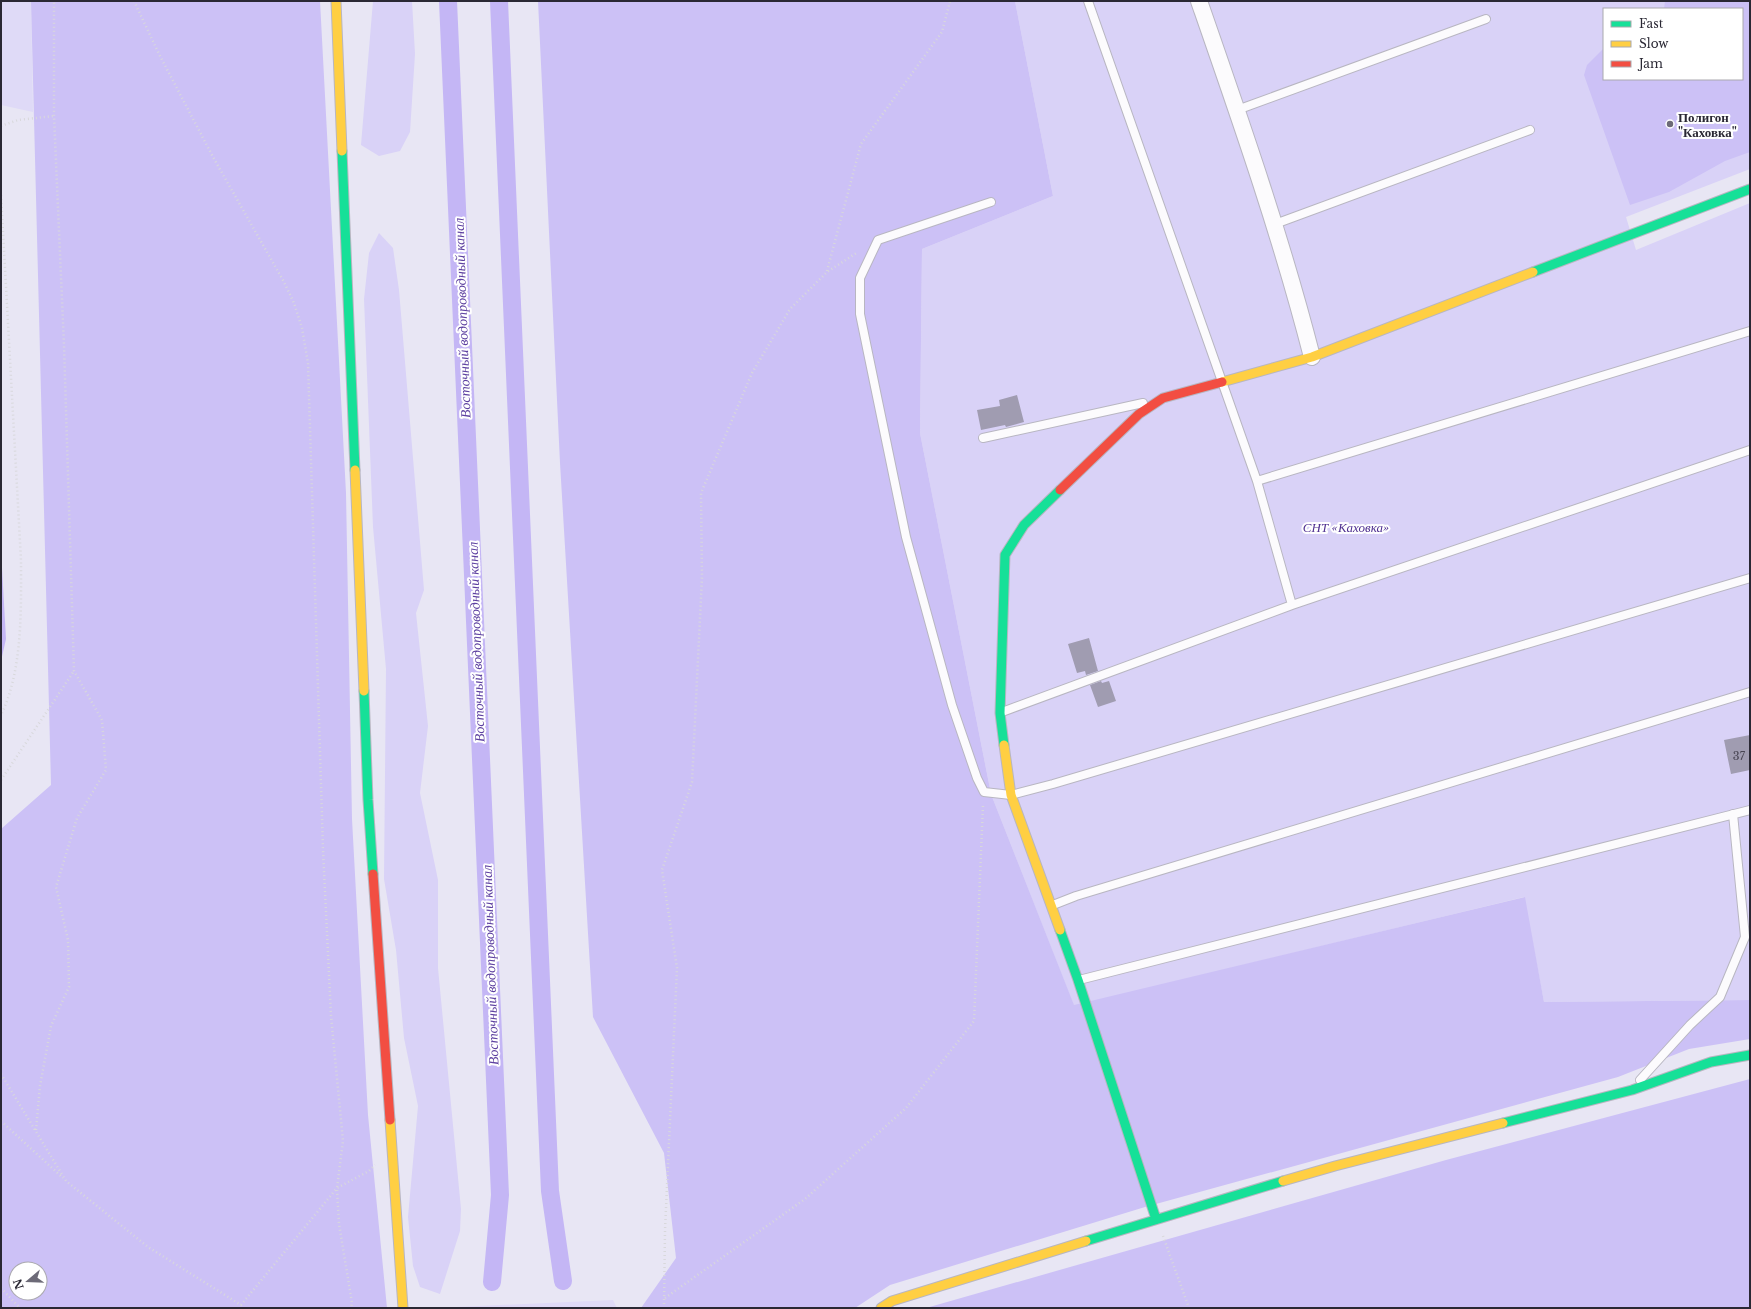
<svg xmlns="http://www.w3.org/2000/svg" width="1751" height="1309" viewBox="0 0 1751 1309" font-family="'Libre Baskerville',serif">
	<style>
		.built { fill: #dfdaf7 }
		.green { fill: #d9d2f7; fill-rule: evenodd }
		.forest { fill: #ccc1f6; fill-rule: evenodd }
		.water { fill: #c4b6f5 }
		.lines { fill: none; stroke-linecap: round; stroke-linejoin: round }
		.canal { stroke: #c4b6f5; stroke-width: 18 }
		.building { fill: #a09cb1 }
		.lane-casing { stroke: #b8b6c1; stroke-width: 10 }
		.street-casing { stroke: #b8b6c1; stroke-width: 18 }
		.fast-casing { stroke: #b8b6c1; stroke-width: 11 }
		.slow-casing { stroke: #b8b6c1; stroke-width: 11 }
		.jam-casing { stroke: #b8b6c1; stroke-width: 11 }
		.path { stroke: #d8d8db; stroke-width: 2.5; stroke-dasharray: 1 3; stroke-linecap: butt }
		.lane { stroke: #fcfbfd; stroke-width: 8 }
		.street { stroke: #fcfbfd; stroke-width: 16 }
		.fast { stroke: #16e098; stroke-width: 9 }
		.slow { stroke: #ffcf43; stroke-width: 9 }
		.jam { stroke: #f24e42; stroke-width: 9 }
		.poi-dot { fill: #6c6a77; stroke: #fff; stroke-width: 1.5 }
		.labels { text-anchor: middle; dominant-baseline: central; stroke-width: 4; stroke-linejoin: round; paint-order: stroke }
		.number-label { font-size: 11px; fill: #484553 }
		.poi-label { font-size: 13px; font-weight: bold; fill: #2a2834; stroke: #fff; text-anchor: start }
		.park-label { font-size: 13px; font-style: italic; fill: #503191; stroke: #fff }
		.water-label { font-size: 14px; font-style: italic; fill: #5d40a0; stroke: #fff }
	</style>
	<rect width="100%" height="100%" fill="#e8e6f4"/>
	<path class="built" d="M 1,1 L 31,1 L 33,112 L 1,105 Z
		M 613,1300 L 617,1308 L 456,1308 L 456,1307 Z"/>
	<path class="green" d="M 373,1 L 412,1 L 415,54 L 410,132 L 400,151 L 379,156 L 361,145 Z
		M 1015,1 L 1750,1 L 1750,169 L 1626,217 L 1636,250 L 1750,203 L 1750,1000 L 1544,1002 L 1524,897 L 1074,1006 L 991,794 L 920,433 L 922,249 L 1053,196 ZM 1604,9 L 1742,9 L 1742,79 L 1604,79 Z
		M 379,233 L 393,248 L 399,290 L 424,590 L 416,613 L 428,726 L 420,793 L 438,880 L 438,968 L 461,1209 L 460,1231 L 440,1294 L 420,1287 L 413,1266 L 408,1217 L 418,1106 L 404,1038 L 396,950 L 384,879 L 386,669 L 373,527 L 364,299 L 369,253 Z"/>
	<path class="forest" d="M 31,1 L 320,1 L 346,493 L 352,819 L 368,1115 L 387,1308 L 1,1308 L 1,829 L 51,785 ZM 16,1269 L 40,1269 L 40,1293 L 16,1293 Z
		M 538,1 L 1015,1 L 1053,196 L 922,249 L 920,433 L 991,794 L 1074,1005 L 1525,897 L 1544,1002 L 1750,1000 L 1750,1039 L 1689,1049 L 1618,1077 L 1145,1207 L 890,1285 L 855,1308 L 641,1308 L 676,1258 L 664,1153 L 593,1017 L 560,463 Z
		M 1665,1 L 1750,1 L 1750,152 L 1725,161 L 1669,192 L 1630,205 L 1584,75 L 1587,65 L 1604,48 L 1604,79 L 1742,79 L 1742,9 L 1664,9 Z
		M 1750,1079 L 1750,1308 L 926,1308 L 1446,1160 Z"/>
	<path class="water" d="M 1,550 L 6,639 L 1,661 Z"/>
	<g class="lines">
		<path class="canal" d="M 448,1 L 500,1195 L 492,1282
			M 499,1 L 550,1191 L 563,1281"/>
	</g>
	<path class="building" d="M 1017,395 L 1024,422 L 1006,427 L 1005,425 L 981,430 L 977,410 L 1000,406 L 999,400 Z
		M 1089,638 L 1098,671 L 1086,675 L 1085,671 L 1077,673 L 1068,644 Z
		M 1101,681 L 1102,683 L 1109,681 L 1116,701 L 1098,707 L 1090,685 Z
		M 1750,735 L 1750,770 L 1731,774 L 1724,740 Z"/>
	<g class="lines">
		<defs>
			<path id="lane" d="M 1088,1 L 1257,481 L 1292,605
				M 1237,110 L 1486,19
				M 991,202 L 878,240 L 860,278 L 860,314 L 906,537 L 952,705 L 977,778 L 984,792 L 1011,795 L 1053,784 L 1750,578
				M 1275,224 L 1530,130
				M 983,438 L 1143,403
				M 1257,481 L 1750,331
				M 1002,712 L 1292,605 L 1750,450
				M 1053,905 L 1076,896 L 1750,692
				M 1079,980 L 1750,810
				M 1640,1080 L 1690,1025 L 1720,997 L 1745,937 L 1733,814"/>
			<path id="street" d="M 1199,1 C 1240,119 1281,236 1312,357"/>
			<path id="fast" d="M 342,151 L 355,470
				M 1533,272 L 1750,189
				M 364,691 L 368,800 L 373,874
				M 1004,745 L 1000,713 L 1005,555 L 1024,525 L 1060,490
				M 1060,930 L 1078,980 L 1156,1219
				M 1503,1123 L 1632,1090 L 1711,1062 L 1750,1055
				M 1086,1241 L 1283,1181"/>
			<path id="slow" d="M 336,1 L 342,151
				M 1222,382 L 1312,357 L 1533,272
				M 355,470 L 364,691
				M 1004,745 L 1011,795 L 1060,930
				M 390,1120 L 403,1308
				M 1283,1181 L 1335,1166 L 1503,1123
				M 881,1308 L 892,1301 L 1086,1241"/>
			<path id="jam" d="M 1060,490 L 1139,414 L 1163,398 L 1222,382
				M 373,874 L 390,1120"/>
		</defs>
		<use href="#lane" class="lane-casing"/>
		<use href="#street" class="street-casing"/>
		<use href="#fast" class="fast-casing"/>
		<use href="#slow" class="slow-casing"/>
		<use href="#jam" class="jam-casing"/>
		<path class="path" d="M 134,1 L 159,54 L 213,157 L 284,282 L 294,303 L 302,328 L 308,363 L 323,850 L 331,1016 L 343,1141 L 337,1188 L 339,1224 L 352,1303 L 351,1308
			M 1,126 L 18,120 L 54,116
			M 1,195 L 21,560 C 21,609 23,670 1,715
			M 827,271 L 861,144 L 942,32 L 950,1
			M 1,780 L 74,671
			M 1,1074 L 66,1181 L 148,1247 L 241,1305 L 337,1188 L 369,1171 L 375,1165
			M 1,1121 L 63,1178
			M 36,1130 L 40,1086 L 51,1026 L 69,987 L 68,940 L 56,887 L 77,818 L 106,770 L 102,720 L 74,671 L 64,345 L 54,116 L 54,1
			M 1163,1236 L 1189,1308
			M 1,1288 L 20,1308
			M 665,1298 L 805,1199 L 906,1108 L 974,1021 L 983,805
			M 664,1308 L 665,1230 L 677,968 L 662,870 L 692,782 L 702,577 L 701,493 L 752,373 L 790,309 L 827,272 L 858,252"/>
		<use href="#lane" class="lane"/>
		<use href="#street" class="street"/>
		<use href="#fast" class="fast"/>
		<use href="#slow" class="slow"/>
		<use href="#jam" class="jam"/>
	</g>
	<circle class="poi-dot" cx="1670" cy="124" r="4"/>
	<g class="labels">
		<g class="number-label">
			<text x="1739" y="756">37</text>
		</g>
		<g class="poi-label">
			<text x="1678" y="117">Полигон<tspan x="1678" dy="15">"Каховка"</tspan></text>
		</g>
		<g class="park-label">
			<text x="1346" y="527">СНТ «Каховка»</text>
		</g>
		<g class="water-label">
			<text transform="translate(462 318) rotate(-92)">Восточный водопроводный канал</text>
			<text transform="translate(476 642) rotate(-92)">Восточный водопроводный канал</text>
			<text transform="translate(490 965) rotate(-92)">Восточный водопроводный канал</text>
		</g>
	</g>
	<rect width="1751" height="1309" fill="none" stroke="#2a2834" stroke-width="4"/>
	<rect x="1603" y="8" width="140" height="72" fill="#ffffff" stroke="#aaa9ae"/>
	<rect x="1611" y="21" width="20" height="6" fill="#16e098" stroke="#aaa9ae"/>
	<text x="1639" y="28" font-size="12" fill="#2a2834">Fast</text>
	<rect x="1611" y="41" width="20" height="6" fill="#ffcf43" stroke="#aaa9ae"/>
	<text x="1639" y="48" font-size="12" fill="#2a2834">Slow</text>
	<rect x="1611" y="61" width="20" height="6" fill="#f24e42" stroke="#aaa9ae"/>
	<text x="1639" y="68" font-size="12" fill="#2a2834">Jam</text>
	<g transform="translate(28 1281) rotate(251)"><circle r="19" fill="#ffffff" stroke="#aaa9ae"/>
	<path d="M0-3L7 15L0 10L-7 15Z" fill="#6c6a77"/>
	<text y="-6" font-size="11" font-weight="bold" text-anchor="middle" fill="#2a2834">N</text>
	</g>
</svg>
